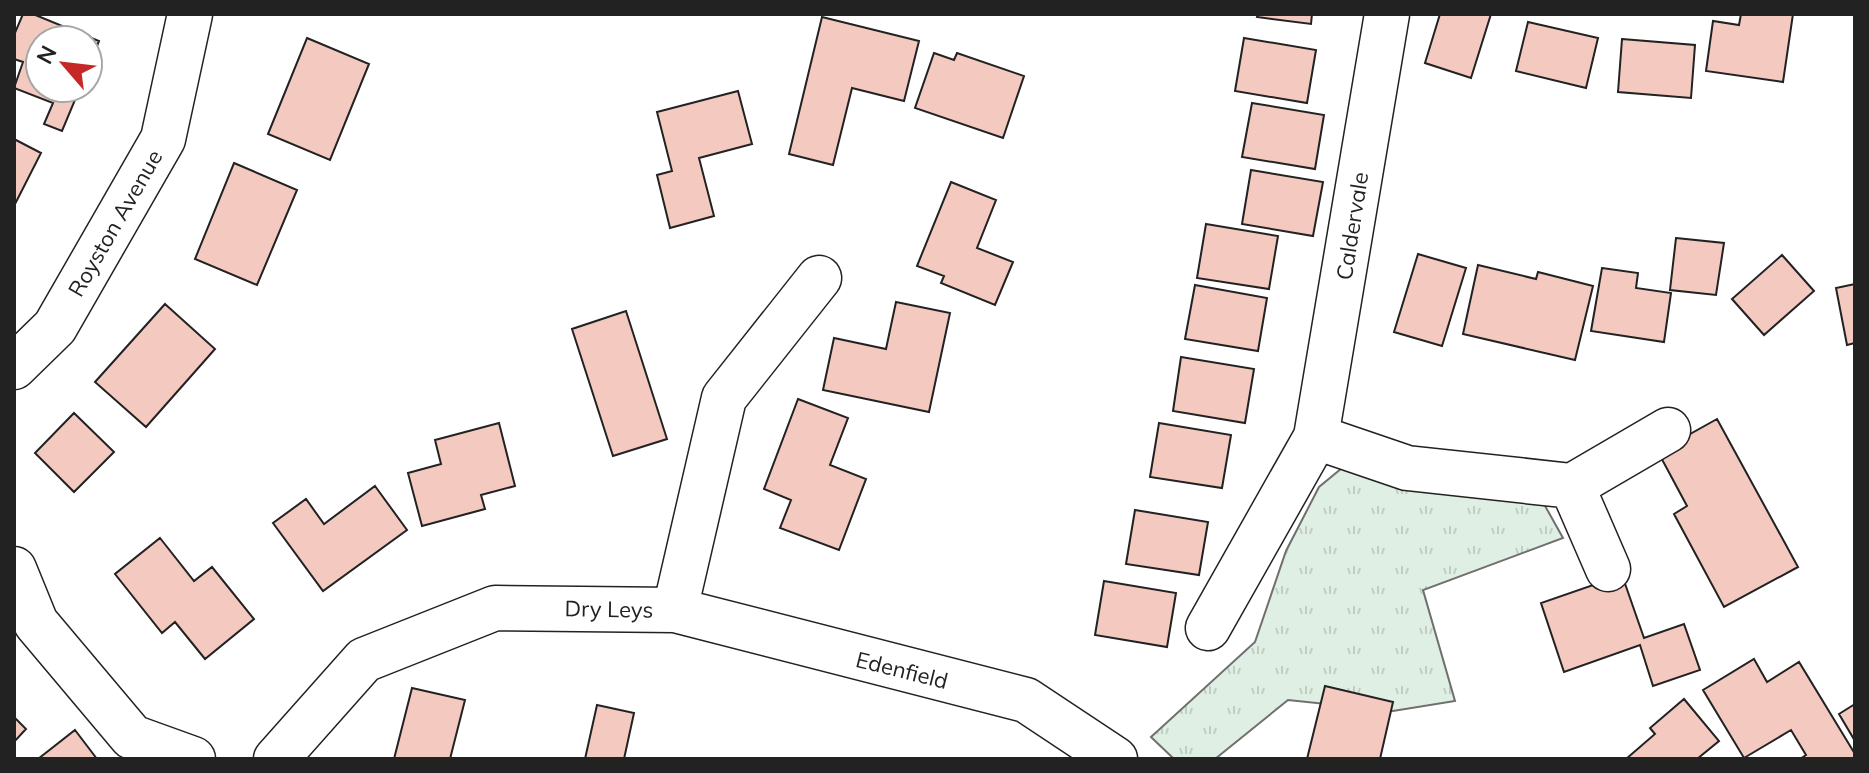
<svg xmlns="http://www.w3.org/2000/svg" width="1869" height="773" viewBox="0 0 1869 773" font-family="Mulish,sans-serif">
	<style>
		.grass { fill: url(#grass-tufts); stroke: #6f6f6f; stroke-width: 2 }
		.building { fill: #f3c9c0; stroke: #222; stroke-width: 2 }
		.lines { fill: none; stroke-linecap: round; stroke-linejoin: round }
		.minor-casing { stroke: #222; stroke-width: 47 }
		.minor { stroke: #fff; stroke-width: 44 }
		.labels { text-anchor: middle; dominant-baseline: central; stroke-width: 6; stroke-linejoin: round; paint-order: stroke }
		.street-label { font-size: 22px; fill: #222; stroke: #fff }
	</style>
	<defs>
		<pattern id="grass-tufts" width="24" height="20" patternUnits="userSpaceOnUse" patternTransform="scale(2)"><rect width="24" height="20" fill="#e0efe3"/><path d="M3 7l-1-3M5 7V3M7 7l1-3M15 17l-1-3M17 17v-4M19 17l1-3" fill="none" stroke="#c0cdc2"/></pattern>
	</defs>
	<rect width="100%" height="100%" fill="#fff"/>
	<path class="grass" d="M 1342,468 L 1544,504 L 1563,538 L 1423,590 L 1455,701 L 1393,711 L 1288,700 L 1215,759 L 1174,759 L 1151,737 L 1255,642 L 1286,551 L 1319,487 Z"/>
	<path class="building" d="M 23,14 L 33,14 L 99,41 L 88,68 L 88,40 L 40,40 L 40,88 L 80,88 L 62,131 L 44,124 L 53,103 L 14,88 L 23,62 L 14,59 L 14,35 Z
		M 1258,14 L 1312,14 L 1311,24 L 1257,17 Z
		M 1440,14 L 1491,14 L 1471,78 L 1425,63 Z
		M 1741,14 L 1793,14 L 1783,82 L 1706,71 L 1713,21 L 1739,25 Z
		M 822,17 L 919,41 L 904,101 L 852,88 L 833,165 L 789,154 Z
		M 1528,22 L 1598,38 L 1586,88 L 1516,71 Z
		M 307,38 L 369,64 L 330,160 L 268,134 Z
		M 1244,38 L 1316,50 L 1307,103 L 1235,91 Z
		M 1622,39 L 1695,45 L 1691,98 L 1618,92 Z
		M 934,53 L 954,60 L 957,53 L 1024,76 L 1003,138 L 915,108 Z
		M 738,91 L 752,144 L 699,158 L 714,216 L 670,228 L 657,175 L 672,171 L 657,112 Z
		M 1252,103 L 1324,115 L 1315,169 L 1242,157 Z
		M 14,139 L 41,153 L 14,206 Z
		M 234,163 L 297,190 L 257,285 L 195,259 Z
		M 1251,170 L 1323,182 L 1313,236 L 1242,224 Z
		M 951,182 L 996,200 L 977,248 L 1013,262 L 995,305 L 941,283 L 944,276 L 917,266 Z
		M 1206,224 L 1278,236 L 1269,289 L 1197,278 Z
		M 1676,238 L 1724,243 L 1716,295 L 1670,290 Z
		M 1418,254 L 1466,268 L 1442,346 L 1394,332 Z
		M 1782,255 L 1814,291 L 1764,335 L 1732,299 Z
		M 1478,265 L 1536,279 L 1538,272 L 1593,286 L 1575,360 L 1463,334 Z
		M 1602,268 L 1638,273 L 1636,288 L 1671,293 L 1664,342 L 1591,331 Z
		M 1855,284 L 1855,343 L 1847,345 L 1836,288 Z
		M 1195,285 L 1267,298 L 1258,351 L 1185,339 Z
		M 896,302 L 950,313 L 929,412 L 823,390 L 834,338 L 886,349 Z
		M 165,304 L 215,349 L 146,427 L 95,382 Z
		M 626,311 L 667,439 L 613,456 L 572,329 Z
		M 1181,357 L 1254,369 L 1245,423 L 1173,411 Z
		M 798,399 L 848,418 L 830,465 L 866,479 L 839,550 L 780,528 L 791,500 L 764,489 Z
		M 74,413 L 114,452 L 74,492 L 35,453 Z
		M 1717,419 L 1798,567 L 1724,607 L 1674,514 L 1687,506 L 1658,452 Z
		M 499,423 L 515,486 L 481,495 L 485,509 L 422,526 L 408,473 L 441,464 L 435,440 Z
		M 1159,423 L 1231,435 L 1222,488 L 1150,477 Z
		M 375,486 L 407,530 L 323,591 L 273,523 L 306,499 L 324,524 Z
		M 1135,510 L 1208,522 L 1199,575 L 1126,564 Z
		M 160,538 L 194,581 L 212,567 L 254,619 L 205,659 L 175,622 L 162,633 L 115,574 Z
		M 1622,575 L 1644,638 L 1684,624 L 1700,670 L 1653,686 L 1640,645 L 1564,672 L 1541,603 Z
		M 1104,581 L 1176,593 L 1167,647 L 1095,635 Z
		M 1754,659 L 1767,682 L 1799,662 L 1855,754 L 1855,759 L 1800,759 L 1806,755 L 1791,730 L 1744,758 L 1703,690 Z
		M 1325,686 L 1393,702 L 1380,759 L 1307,759 Z
		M 412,688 L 465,700 L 450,759 L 394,759 Z
		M 1684,699 L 1719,741 L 1697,759 L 1626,759 L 1655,734 L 1650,728 Z
		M 1855,704 L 1855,741 L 1839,714 Z
		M 597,705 L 634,713 L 624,759 L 585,759 Z
		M 14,717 L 26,729 L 14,742 Z
		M 75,730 L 97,759 L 38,759 Z"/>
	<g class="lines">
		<defs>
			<path id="minor" d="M 1387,14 L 1316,437 L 1407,468 L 1572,486 L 1668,430
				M 14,367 L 55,327 L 163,139 L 190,14
				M 1572,486 L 1608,569
				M 14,569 L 36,623 L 132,737 L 193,759
				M 675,610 L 724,398 L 819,278
				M 1208,628 L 1316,437
				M 276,759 L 364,660 L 495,608 L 675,610 L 1026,700 L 1115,759"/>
		</defs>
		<use href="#minor" class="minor-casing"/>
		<use href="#minor" class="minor"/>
	</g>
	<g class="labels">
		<g class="street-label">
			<text transform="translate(115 223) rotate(-60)">Royston Avenue</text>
			<text transform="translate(1352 226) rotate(-81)">Caldervale</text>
			<text transform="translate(609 609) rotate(1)">Dry Leys</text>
			<text transform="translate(902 670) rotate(14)">Edenfield</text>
		</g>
	</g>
	<rect width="1869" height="773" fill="none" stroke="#222222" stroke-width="32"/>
	<g transform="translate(64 64) rotate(298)"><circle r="38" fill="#ffffff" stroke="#a7a7a7" stroke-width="2"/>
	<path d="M0-6L14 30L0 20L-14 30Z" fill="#c62828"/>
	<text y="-12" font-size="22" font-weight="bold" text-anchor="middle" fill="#222222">N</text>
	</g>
</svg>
